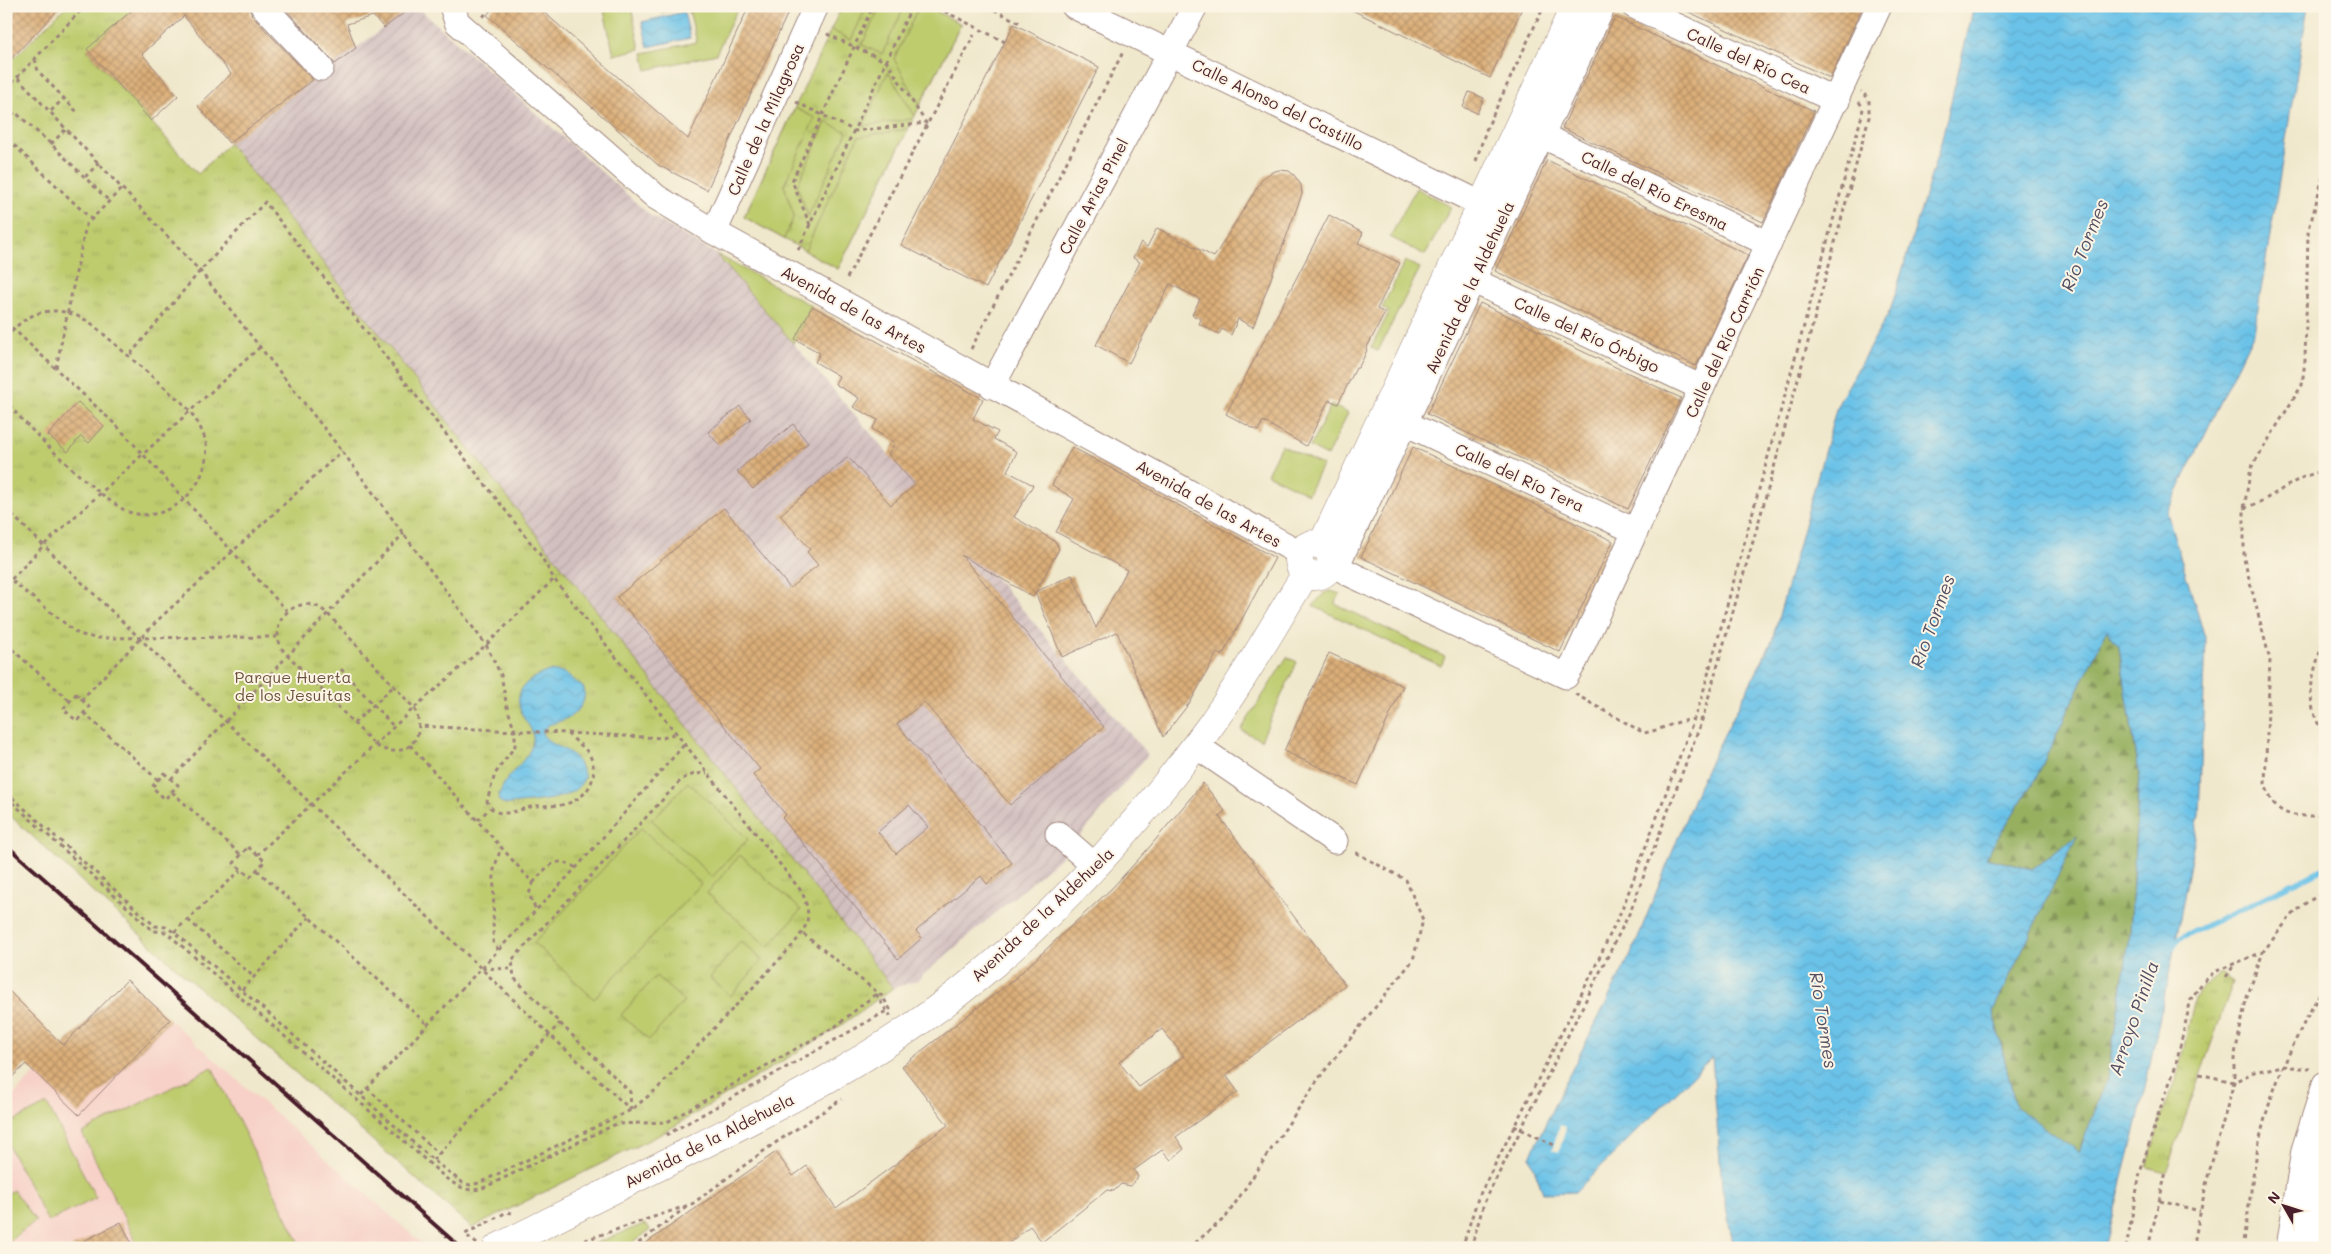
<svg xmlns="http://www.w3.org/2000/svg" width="2331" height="1254" viewBox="0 0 2331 1254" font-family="Mali,sans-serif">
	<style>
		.built { fill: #f7d1c7 }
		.industrial { fill: url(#industrial-furrows) }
		.grass { fill: url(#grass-tufts); stroke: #84764c }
		.forest { fill: url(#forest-firs); stroke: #706846 }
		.garden { fill: #becc6e; stroke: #84764c }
		.water { fill: url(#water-waves); stroke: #5a708a; fill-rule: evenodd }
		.pier { fill: #f0e8cc }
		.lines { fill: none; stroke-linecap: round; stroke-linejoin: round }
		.stream { stroke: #6bc2e8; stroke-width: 5.5 }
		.building { fill: url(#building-cross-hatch); fill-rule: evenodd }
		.minor-casing { stroke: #9d847c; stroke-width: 27 }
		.major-casing { stroke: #9d847c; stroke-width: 29 }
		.path { stroke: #9d847c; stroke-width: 3; stroke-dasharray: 4 4; stroke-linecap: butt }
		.minor { stroke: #fff; stroke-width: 25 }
		.major { stroke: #fff; stroke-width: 28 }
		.rail { stroke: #4a1f2b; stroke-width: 4 }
		.labels { text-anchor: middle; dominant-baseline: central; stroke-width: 4; stroke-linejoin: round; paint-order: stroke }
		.street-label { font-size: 16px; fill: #4a1f2b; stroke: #fcf5e5 }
		.park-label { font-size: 16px; fill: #6d533f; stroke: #fcf5e5 }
		.water-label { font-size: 18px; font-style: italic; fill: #545064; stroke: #fcf5e5 }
	</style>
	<defs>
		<pattern id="industrial-furrows" width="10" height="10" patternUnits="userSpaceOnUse" patternTransform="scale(1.25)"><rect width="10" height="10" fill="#d2bfc0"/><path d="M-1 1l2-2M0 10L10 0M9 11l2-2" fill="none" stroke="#b6a4a5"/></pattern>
		<pattern id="grass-tufts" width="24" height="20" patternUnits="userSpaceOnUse" patternTransform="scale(1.25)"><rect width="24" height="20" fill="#becc6e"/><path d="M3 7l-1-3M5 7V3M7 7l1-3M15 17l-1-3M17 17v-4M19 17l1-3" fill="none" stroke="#a5af5f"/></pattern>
		<pattern id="forest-firs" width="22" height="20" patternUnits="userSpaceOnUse" patternTransform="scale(1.25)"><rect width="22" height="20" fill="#96b061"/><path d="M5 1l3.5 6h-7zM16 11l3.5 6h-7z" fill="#7c8f50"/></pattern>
		<pattern id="water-waves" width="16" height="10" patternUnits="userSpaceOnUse" patternTransform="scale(1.25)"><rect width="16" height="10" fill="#6bc2e8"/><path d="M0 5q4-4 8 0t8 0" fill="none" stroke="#5ea6c7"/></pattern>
		<pattern id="building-cross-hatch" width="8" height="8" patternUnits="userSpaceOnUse" patternTransform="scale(1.25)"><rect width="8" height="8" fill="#dbaf79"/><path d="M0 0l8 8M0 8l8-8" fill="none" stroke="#b48e63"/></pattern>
	</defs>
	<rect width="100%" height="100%" fill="#fcf5e5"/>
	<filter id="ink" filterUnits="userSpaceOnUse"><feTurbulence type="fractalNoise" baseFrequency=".02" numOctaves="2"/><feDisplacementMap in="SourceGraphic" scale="10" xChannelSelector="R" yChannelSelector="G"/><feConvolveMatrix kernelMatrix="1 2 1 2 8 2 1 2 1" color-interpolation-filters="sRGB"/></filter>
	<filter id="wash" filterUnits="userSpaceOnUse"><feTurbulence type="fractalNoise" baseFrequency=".0096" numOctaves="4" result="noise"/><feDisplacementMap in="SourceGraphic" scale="20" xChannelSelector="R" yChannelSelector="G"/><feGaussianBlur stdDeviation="1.12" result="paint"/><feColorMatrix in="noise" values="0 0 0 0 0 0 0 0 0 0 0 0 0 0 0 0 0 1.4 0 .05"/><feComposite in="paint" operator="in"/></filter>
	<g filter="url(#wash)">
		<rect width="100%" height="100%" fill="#f0e8cc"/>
		<path class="built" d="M 127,980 L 170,1020 L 427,1248 L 6,1248 L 6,1103 Z"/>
		<path class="industrial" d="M 413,6 L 416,6 L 651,216 L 716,254 L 1148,755 L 1068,851 L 916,981 L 893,988 L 229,143 Z"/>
		<path class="grass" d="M 66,6 L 137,6 L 87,50 L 198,174 L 229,143 L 893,988 L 837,1028 L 663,1133 L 472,1228 L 182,973 L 6,812 L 6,66 Z
			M 842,6 L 938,6 L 936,11 L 961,24 L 838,269 L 744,217 Z
			M 2220,973 L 2233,982 L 2166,1172 L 2147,1167 L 2162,1114 L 2176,1081 L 2195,999 L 2201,988 Z"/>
		<path class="forest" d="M 2107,630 L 2119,647 L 2139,773 L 2130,935 L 2107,1079 L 2079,1153 L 2016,1107 L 1993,1011 L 2076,837 L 2032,869 L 1985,858 L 2037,776 Z"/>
		<path class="garden" d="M 603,6 L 631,6 L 640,49 L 614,55 Z
			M 660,6 L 739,6 L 716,54 L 647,70 L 643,53 L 697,42 L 688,7 L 661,12 Z
			M 842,6 L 867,6 L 851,40 L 831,30 Z
			M 880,6 L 901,6 L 902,12 L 882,54 L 862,45 Z
			M 919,6 L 938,6 L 936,11 L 961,24 L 920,105 L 894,59 Z
			M 888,72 L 915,116 L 913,119 L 863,126 Z
			M 795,108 L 815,118 L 784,185 L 794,216 L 784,239 L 744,217 Z
			M 826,122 L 847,132 L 808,216 L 797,186 Z
			M 908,129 L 838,269 L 805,251 L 858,137 Z
			M 1416,188 L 1451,207 L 1425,255 L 1390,237 Z
			M 716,254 L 812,306 L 793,343 Z
			M 1405,261 L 1420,268 L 1378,351 L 1371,348 L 1389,312 L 1382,308 Z
			M 1331,405 L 1348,413 L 1327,456 L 1310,447 Z
			M 1281,445 L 1322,465 L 1308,494 L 1267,474 Z
			M 1331,591 L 1340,594 L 1335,604 L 1445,657 L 1441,666 L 1313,606 L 1324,593 Z
			M 1287,657 L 1297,662 L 1261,740 L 1241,730 Z
			M 688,782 L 748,839 L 712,877 L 652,820 Z
			M 641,828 L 701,884 L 594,999 L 534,943 Z
			M 740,855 L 801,910 L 768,947 L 707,893 Z
			M 741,941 L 762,960 L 731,996 L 710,978 Z
			M 656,976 L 684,1001 L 649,1040 L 621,1015 Z
			M 212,1067 L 302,1248 L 139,1248 L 82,1133 Z
			M 47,1104 L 96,1198 L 48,1222 L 6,1141 L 6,1125 Z
			M 13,1190 L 36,1221 L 6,1243 L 6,1195 Z
			M 644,1224 L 648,1226 L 650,1230 L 625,1248 L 584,1248 Z"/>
		<path class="water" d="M 1974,6 L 2308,6 L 2254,332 L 2167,513 L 2206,641 L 2199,815 L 2176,940 L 2141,1107 L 2105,1248 L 1806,1248 L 1807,1237 L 1792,1248 L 1734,1248 L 1722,1187 L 1712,1057 L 1575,1192 L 1543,1193 L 1530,1157 L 1559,1095 L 1633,950 L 1702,778 L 1772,641 L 1837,406 L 1890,311 L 1941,143 ZM 2107,630 L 2119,647 L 2139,773 L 2130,935 L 2107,1079 L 2079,1152 L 2016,1107 L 1993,1011 L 2077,836 L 2032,869 L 1985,858 L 2037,776 Z
			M 684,12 L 690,38 L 648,47 L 642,22 Z
			M 549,671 L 564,673 L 584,688 C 588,711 567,720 548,725 L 542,734 C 559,754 574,743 585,777 C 574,804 530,800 505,805 L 498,800 C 503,773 525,766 532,745 C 536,732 528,726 523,716 C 510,691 528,678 549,671 Z"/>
		<path class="pier" d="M 1560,1125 L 1566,1127 L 1559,1152 L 1552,1150 Z"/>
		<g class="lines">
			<path class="stream" d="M 2173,947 L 2176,940 L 2325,868"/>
		</g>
		<g id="blocks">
			<path class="building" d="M 6,6 L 62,6 L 6,64 Z
				M 137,6 L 249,6 L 252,16 L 313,80 L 229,143 L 198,106 L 231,74 L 184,16 L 142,54 L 178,96 L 151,121 L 87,49 Z
				M 283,6 L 413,6 L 384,28 L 373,16 L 347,24 L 356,48 L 335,64 Z
				M 495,6 L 537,6 L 688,139 L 749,6 L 791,6 L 707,190 L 658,165 L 487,15 Z
				M 1344,6 L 1523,6 L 1490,78 Z
				M 1676,6 L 1863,6 L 1830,78 Z
				M 1615,17 L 1814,111 L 1763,222 L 1562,128 Z
				M 1014,24 L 1099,67 L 986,288 L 901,245 Z
				M 1469,92 L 1484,98 L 1477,113 L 1463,107 Z
				M 1547,160 L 1748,255 L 1696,366 L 1495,271 Z
				M 1279,170 L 1289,171 L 1294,175 L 1301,185 L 1302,194 L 1253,327 L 1238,319 L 1231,335 L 1222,329 L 1219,334 L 1199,324 L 1201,319 L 1192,315 L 1200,299 L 1170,284 L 1129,363 L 1096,345 L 1140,262 L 1133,258 L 1141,242 L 1147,247 L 1157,228 L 1214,257 L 1263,178 L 1272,172 Z
				M 1329,215 L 1363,233 L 1358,243 L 1400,263 L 1377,309 L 1385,313 L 1366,349 L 1367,350 L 1363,359 L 1358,368 L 1356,368 L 1338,404 L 1329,400 L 1306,446 L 1263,421 L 1258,431 L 1226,414 Z
				M 1480,303 L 1681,398 L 1628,509 L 1427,414 Z
				M 812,306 L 983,399 L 973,419 L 998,432 L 994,439 L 1017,452 L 1007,471 L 1033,485 L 1014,517 L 1056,542 L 1059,549 L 1033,597 L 961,555 L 1104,727 L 1010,805 L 924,702 L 897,724 L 1012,863 L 987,884 L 981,876 L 916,931 L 922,938 L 898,959 L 782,818 L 786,815 L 753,775 L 760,769 L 617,597 L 724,508 L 790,588 L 818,565 L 807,552 L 810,549 L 780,515 L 848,457 L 891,505 L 915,485 L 888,454 L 895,443 L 872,429 L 878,420 L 853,407 L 859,398 L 835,384 L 839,376 L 815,362 L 820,353 L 795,339 ZM 909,805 L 928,827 L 896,854 L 878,832 Z
				M 78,402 L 104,426 L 89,443 L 81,436 L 68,452 L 48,435 Z
				M 740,406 L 751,419 L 719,445 L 708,432 Z
				M 793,424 L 808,443 L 753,489 L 737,471 Z
				M 1072,447 L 1275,558 L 1222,656 L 1217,653 L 1191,701 L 1163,737 L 1117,632 L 1062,657 L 1035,592 L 1072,575 L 1096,628 L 1127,570 L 1056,532 L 1074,499 L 1052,485 Z
				M 1413,447 L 1613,541 L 1560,652 L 1361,557 Z
				M 1329,653 L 1403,686 L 1358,785 L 1284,751 Z
				M 1203,783 L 1225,811 L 1219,816 L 1345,985 L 1226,1075 L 1238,1092 L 1176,1137 L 1184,1149 L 1171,1160 L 1162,1150 L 1134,1170 L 1138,1177 L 1131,1186 L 1121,1184 L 1114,1191 L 1107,1190 L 1042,1242 L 1030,1226 L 1003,1248 L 639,1248 L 776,1152 L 793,1176 L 807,1166 L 836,1208 L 948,1125 L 902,1066 L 1012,981 L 1112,888 L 1147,850 ZM 1162,1029 L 1184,1056 L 1139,1087 L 1119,1062 Z
				M 127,980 L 170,1020 L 79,1115 L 26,1064 L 6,1083 L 6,988 L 63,1045 Z
				M 121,1222 L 134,1248 L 70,1248 Z"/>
		</g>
	</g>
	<g filter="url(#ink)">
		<use href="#blocks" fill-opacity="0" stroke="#9d847c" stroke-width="1"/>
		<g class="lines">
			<defs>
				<path id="minor" d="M 263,6 L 321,68
					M 452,6 L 457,22 L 656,197 L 714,232 L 961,368 L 1300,553
					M 1074,6 L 1481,204
					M 1634,6 L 1837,101
					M 1541,135 L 1769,244
					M 714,232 L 816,6
					M 1472,280 L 1702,388
					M 992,386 L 1195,6
					M 1405,423 L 1635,531
					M 1331,562 L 1348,573 L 1566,676 L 1575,661 L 1879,6
					M 1336,567 L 1603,6
					M 1195,745 L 1335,841
					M 1058,834 L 1095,866
					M 2289,1248 L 2304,1150 L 2325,1084
					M 2310,1248 L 2325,1150"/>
				<path id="major" d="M1299 560a16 16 0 1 1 32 0a16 16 0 1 1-32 0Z
					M 1322,545 L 1575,6
					M 497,1248 C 565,1214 632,1180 700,1146 C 779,1106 858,1066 930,1014 C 1036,938 1131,833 1208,729 C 1244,679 1274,625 1306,573"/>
			</defs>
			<use href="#minor" class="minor-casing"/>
			<use href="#major" class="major-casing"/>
			<path class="path" d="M 945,6 L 942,10 L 1005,42
				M 987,6 L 1022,24
				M 483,17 L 492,6
				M 35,59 L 38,71 L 79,114
				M 18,78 L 200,271 L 342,451 L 486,645 L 501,675 L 507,707 L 515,731 L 515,746 L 495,774 L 487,801 C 489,805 492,810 497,812 C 508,816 523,808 535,806 C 545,805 556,807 565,804 C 588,799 601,775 589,754 C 584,746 573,740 567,733 L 515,731 L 419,726
				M 6,89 L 85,6
				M 796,102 L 855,131 L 926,123 L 887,62 L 825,33
				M 51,111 L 64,98
				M 6,121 L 15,112 L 51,144 L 109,201
				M 6,144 L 15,146 L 91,219
				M 51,144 L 67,128
				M 1476,161 L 1486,130 L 1544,6
				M 2325,169 L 2308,233 L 2305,361 L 2302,385 L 2251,468 L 2244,508 L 2244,559 L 2270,660 L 2265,783 C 2275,819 2292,816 2325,816
				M 85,177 L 99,163
				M 810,225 L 792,181 L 873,6
				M 798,250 L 912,6
				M 847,278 L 974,35
				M 6,322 L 118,427 L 287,611
				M 6,338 C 30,307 60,303 92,324 C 116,345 140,366 164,387 C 172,395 185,403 191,413 C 197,421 204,433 206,443 C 212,484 170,526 129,512 C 105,504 23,424 6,401
				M 971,349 L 1123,52
				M 56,368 L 86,225 L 122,188
				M 2244,508 C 2273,500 2294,475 2325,471
				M 6,509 L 549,1034 L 631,1110
				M 6,576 L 78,634 L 95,638 L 278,637
				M 6,585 L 44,545 L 261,346
				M 307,604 L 319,607 L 327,613 L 414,708 C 430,738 403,763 375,745 L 282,649 C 271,628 283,606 307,604 Z
				M 2325,636 C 2313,675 2301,699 2325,736
				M 6,644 L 70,701
				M 341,669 L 394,727
				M 76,694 L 89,707 L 77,721 L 63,709 Z
				M 1575,694 L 1644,733 C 1663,730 1684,716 1702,720
				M 81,700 L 160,618 L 342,451
				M 84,713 L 158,780
				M 354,723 L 394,686
				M 567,733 L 663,738 L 676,733
				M 410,745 L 533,883 L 529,894 L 536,910
				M 164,773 L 178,785 L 165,799 L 152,787 Z
				M 171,779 L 404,533
				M 6,792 L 155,926 L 166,927 L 174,932 L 274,1018 L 433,1160 L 463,1183 L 470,1185 L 479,1183 L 631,1110 L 657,1089 L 793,945 C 809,924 812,917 802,892 L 554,579 L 541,556 L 265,202 L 200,271 L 129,356
				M 172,792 L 241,855
				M 6,797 L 149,927 L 154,931 L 166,932 L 447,1179 C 459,1187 469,1193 483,1188 L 616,1124 L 667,1122 L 836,1026 L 877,993
				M 478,820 L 490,808
				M 248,847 L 265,861 L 250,877 L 234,863 Z
				M 257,855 L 414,708 L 486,645 L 554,579
				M 257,870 L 428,1025
				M 533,883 C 547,867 555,854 576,868
				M 188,920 L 254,977
				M 174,932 L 241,870
				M 498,950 L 493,942 L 494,869 L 501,848
				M 482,968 L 512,969
				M 2226,977 L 2234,965
				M 242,990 L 309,917
				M 876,994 L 889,1015 L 891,1014
				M 2199,1074 L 2234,1082 L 2254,1072 L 2283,1066 L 2310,1069
				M 367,1088 L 439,1154
				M 361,1095 L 576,868 L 684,745
				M 631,1110 L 630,1092 L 514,978 L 512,960 L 682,779 L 694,774 L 707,773
				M 1514,1126 L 1554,1145
				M 666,1135 L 890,1009 L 882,996 L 802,933
				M 433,1160 L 560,1023
				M 2160,1201 L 2200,1211
				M 477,1244 L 465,1234 L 507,1212 L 512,1213
				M 562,1248 L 692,1204 L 772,1145 L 842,1099
				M 632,1248 L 689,1205
				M 1189,1248 L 1226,1217 L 1319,1078 L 1413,960 L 1423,920 L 1406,880 L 1353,851
				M 1462,1248 L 1478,1198 L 1594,969 L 1623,907 L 1701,700 L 1862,115 L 1863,108 L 1858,100
				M 1471,1248 L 1484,1203 L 1631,910 L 1702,720 L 1772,475 L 1869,117 L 1869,99 L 1861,91
				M 2126,1248 L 2140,1173 L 2159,1112 L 2175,1068 L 2191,999 L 2200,986 L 2214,972 L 2263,952
				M 2148,1248 L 2166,1172
				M 2193,1248 L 2207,1180 L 2234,1082 L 2234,1059 L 2246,1000 L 2263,952 L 2290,917 L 2307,902 L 2325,892
				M 2243,1248 C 2249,1211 2252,1174 2260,1138 C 2272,1083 2298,1033 2325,984"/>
			<use href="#minor" class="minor"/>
			<use href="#major" class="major"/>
			<path class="rail" d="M 6,845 L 461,1248"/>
		</g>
	</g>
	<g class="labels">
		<g class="street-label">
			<text transform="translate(1749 60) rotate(25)">Calle del Río Cea</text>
			<text transform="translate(1278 104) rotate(26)">Calle Alonso del Castillo</text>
			<text transform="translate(765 119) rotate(-66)">Calle de la Milagrosa</text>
			<text transform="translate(1655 190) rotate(26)">Calle del Río Eresma</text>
			<text transform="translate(1093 196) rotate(-62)">Calle Arias Pinel</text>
			<text transform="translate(1469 287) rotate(-65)">Avenida de la Aldehuela</text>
			<text transform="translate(854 309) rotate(29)">Avenida de las Artes</text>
			<text transform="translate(1587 334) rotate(25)">Calle del Río Órbigo</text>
			<text transform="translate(1724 342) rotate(-65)">Calle del Río Carrión</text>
			<text transform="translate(1520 477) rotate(25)">Calle del Río Tera</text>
			<text transform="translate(1209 503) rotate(29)">Avenida de las Artes</text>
			<text transform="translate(1042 914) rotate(-43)">Avenida de la Aldehuela</text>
			<text transform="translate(709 1140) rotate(-27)">Avenida de la Aldehuela</text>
		</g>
		<g class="park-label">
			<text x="293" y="676">Parque Huerta<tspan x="293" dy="18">de los Jesuitas</tspan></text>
		</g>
		<g class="water-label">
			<text transform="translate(2084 245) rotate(-68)">Río Tormes</text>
			<text transform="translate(1932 621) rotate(-70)">Río Tormes</text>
			<text transform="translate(2133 1018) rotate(-71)">Arroyo Pinilla</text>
			<text transform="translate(1824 1020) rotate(81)">Río Tormes</text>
		</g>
	</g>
	<rect width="2331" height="1254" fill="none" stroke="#fcf5e5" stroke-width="25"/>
	<g transform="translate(2284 1206) rotate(309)" stroke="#fcf5e5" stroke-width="4" paint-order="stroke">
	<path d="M0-4L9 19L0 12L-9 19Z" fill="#4a1f2b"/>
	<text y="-8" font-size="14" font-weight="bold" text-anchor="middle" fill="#4a1f2b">N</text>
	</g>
</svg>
